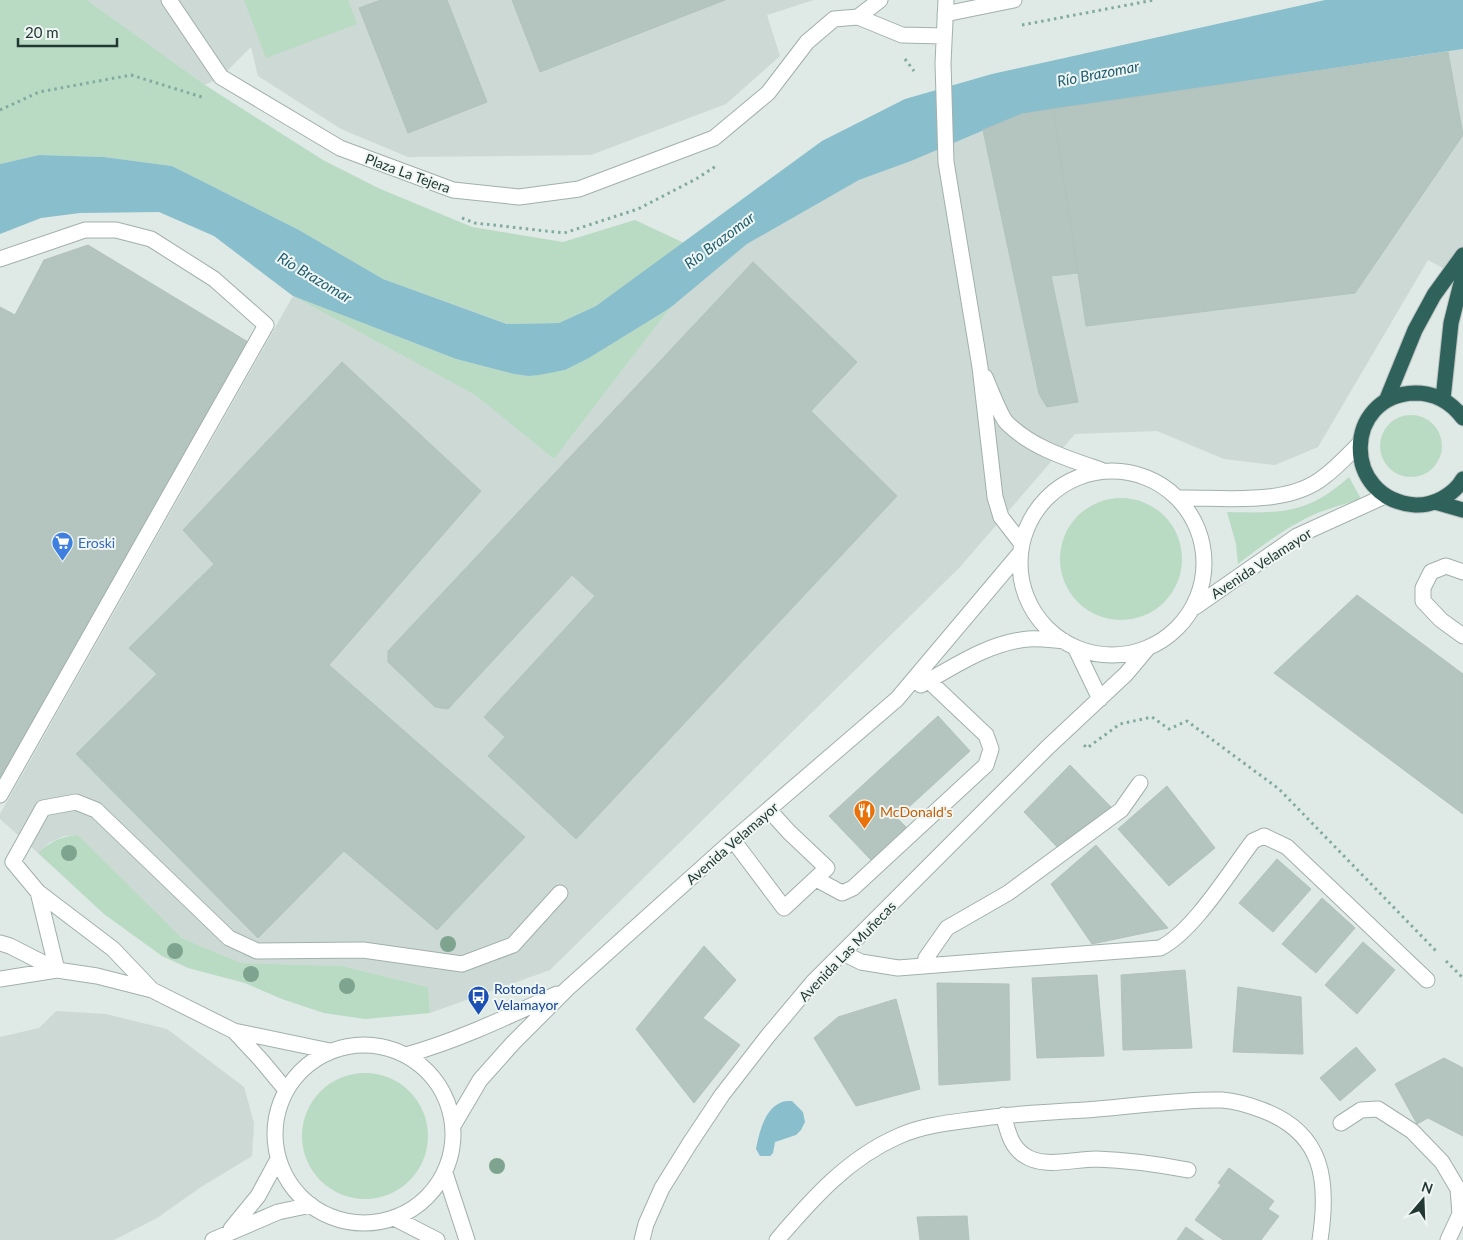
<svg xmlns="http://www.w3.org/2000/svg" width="1463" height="1240" viewBox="0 0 1463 1240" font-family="Lato,sans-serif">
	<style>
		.built { fill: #cdd9d4 }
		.green { fill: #b9dac3 }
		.water { fill: #89becc }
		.building { fill: #b4c4be; stroke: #b2c2bc }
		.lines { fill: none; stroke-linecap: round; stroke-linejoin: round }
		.minor-casing { stroke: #a2b0ac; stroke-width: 17 }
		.highway-casing { stroke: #bcc3c2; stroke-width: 17 }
		.path { stroke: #81aba0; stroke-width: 3; stroke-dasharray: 2.5 4; stroke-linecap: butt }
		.minor { stroke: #fff; stroke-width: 15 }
		.highway { stroke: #2f625b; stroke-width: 15 }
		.tree { fill: #7ea48f }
		.labels { text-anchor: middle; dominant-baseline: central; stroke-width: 4; stroke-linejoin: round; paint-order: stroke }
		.street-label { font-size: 14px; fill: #213833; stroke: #eff6f3 }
		.shop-label { font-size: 14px; fill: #366cbe; stroke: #eff6f3; text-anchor: start }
		.food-label { font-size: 14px; fill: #c56008; stroke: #eff6f3; text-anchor: start }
		.transit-label { font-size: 14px; fill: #164399; stroke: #eff6f3; text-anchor: start }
		.water-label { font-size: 15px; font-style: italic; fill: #1f5e70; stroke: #eff6f3 }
	</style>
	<rect width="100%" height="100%" fill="#dfe9e5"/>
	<path class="built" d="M 87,0 L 814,0 L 767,15 L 780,56 L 726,104 L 591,155 L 408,157 L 341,129 L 258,76 L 251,47 L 221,77 L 205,85 Z
		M 1463,49 L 1463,279 L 1428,260 L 1318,447 L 1275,465 L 1224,459 L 1157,431 L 1075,434 L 960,567 L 550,970 L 430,1013 L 428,987 L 342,966 L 241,963 L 182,938 L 78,835 L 64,836 L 49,843 L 38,853 L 0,819 L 0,814 L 293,296 L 475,395 L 554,459 L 670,308 L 747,244 L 859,180 L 911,161 L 1022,114 Z
		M 56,1011 L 106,1014 L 167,1029 L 244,1087 L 254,1123 L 252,1156 L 201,1187 L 157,1218 L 114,1240 L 0,1240 L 0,1037 L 39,1028 Z"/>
	<path class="green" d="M 0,0 L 87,0 L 205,85 L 323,160 L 378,188 L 472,227 L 563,242 L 635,220 L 684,243 L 596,306 L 559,323 L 508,324 L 383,279 L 299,230 L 172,166 L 104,157 L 39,155 L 0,164 Z
		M 244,0 L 348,0 L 357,24 L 266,58 Z
		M 293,296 L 456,359 L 514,374 L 528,376 L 565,370 L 589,358 L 670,308 L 554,459 L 475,395 Z
		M1380 446a31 31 0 1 1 62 0a31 31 0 1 1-62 0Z
		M 1349,477 L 1361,499 C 1348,503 1334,507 1320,512 C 1290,524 1263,545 1238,564 L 1236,544 L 1227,512 C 1280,513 1307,515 1349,477 Z
		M1060 559a61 61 0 1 1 122 0a61 61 0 1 1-122 0Z
		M 78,835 L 182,938 L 241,963 L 342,966 L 428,987 L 430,1013 L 365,1019 L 324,1013 L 282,999 L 245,983 L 188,968 L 162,956 L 104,914 L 38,853 C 50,842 61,836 78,835 Z
		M302 1136a63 63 0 1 1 126 0a63 63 0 1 1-126 0Z"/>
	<path class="water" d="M 1325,0 L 1463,0 L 1463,49 L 1022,114 L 911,161 L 859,180 L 747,244 L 670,308 L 589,358 L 565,370 L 539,375 L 528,376 L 514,374 L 456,359 L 293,296 L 214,236 L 159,212 L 80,213 L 41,218 L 0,234 L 0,164 L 39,155 L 104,157 L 172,166 L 299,230 L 383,279 L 507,324 L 559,323 L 596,306 L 822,141 L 905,99 L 992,74 Z
		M 792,1101 L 803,1112 L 805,1122 L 801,1130 L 796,1135 L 775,1142 L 773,1153 L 770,1156 L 760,1156 L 756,1149 C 759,1134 764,1110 780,1103 C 783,1101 788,1101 792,1101 Z"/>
	<path class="building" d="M 381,0 L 447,0 L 487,102 L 408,133 L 359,8 Z
		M 512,0 L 725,0 L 540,72 Z
		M 1448,52 L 1463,135 L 1355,293 L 1086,326 L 1053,109 Z
		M 1053,109 L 1078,273 L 1051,276 L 1078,402 L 1047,407 L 1039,394 L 983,130 L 1022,114 Z
		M 88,245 L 248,342 L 0,780 L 0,307 L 15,315 L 44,260 Z
		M 753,262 L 857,362 L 811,411 L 897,496 L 576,839 L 488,756 L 505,737 L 484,717 L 595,596 L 572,575 L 448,709 L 435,707 L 388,662 L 388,651 Z
		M 342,362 L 481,491 L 329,665 L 525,837 L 437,930 L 344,851 L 258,938 L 76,754 L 157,674 L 129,648 L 214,564 L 183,530 Z
		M 1357,595 L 1463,674 L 1463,814 L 1274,673 Z
		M 938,716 L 970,751 L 897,818 L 906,827 L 871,860 L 829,816 Z
		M 1070,765 L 1112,808 L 1059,849 L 1024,812 Z
		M 1167,786 L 1215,848 L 1169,886 L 1118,829 Z
		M 1096,845 L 1168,928 L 1092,944 L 1051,884 Z
		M 1277,859 L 1311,889 L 1273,932 L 1239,903 Z
		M 1322,898 L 1355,928 L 1316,973 L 1282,944 Z
		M 1363,942 L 1395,970 L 1357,1014 L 1325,985 Z
		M 704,946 L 736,980 L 703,1018 L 740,1045 L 694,1103 L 636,1029 Z
		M 1185,970 L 1192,1048 L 1123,1050 L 1121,975 Z
		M 1097,975 L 1104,1056 L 1037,1058 L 1032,978 Z
		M 937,983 L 1009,984 L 1010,1080 L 939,1085 Z
		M 1238,987 L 1301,997 L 1303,1054 L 1233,1052 Z
		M 896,999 L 920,1089 L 856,1106 L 814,1038 L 838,1017 Z
		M 1356,1047 L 1376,1070 L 1340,1101 L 1320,1078 Z
		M 1444,1058 L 1463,1068 L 1463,1136 L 1428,1118 L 1417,1124 L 1395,1084 Z
		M 1229,1168 L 1274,1201 L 1268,1209 L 1279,1216 L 1261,1240 L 1223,1240 L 1195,1220 L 1221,1185 L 1218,1183 Z
		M 967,1216 L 969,1240 L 920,1240 L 917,1217 Z
		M 1186,1227 L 1204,1240 L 1177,1240 Z"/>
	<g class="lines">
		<defs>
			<path id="minor" d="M 169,0 L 221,77 L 340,148 L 453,190 L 519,197 L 579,189 L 714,138 L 768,93 L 807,42 L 834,19 L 858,17 L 902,35 L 944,36
				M 946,0 L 943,63 L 946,162 L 980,367 L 995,497 L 1001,517 L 1022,544
				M 945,14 L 1014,0
				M 858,17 L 880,0
				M 0,259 L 85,230 L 116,230 L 151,239 L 214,279 L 266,325 L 0,795
				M 985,377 C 990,388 1000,416 1007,423 C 1032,448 1069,459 1101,470
				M1020 563a92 92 0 1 1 184 0a92 92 0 1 1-184 0Z
				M 1178,498 C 1224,497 1288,507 1325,476 C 1337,467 1348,455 1359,444
				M 1463,572 L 1446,566 L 1431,572 L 1423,588 L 1423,601 L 1441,620 L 1463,636
				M 1195,607 L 1297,536 L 1385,496
				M 1075,647 L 1100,699
				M 921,685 C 955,666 988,643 1028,639 C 1040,638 1052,640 1064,641
				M 733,840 L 784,908 L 827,868 L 789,832 L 769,810
				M 816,879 L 842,893 L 853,888 L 986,765 L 991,749 L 986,735 L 929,681
				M 38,892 L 57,970
				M 0,943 L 10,946 L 57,970
				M 843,953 L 861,962 L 898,968 L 1160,948 C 1193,932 1230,871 1253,841 L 1264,836 L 1287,847 L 1427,980
				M 924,966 L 926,958 L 947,928 L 1008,893 L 1121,810 L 1140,783
				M 0,979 L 57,970 L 97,976 L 152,990 L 234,1031 L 330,1051
				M 152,990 L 113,949 L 38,892 L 13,862 L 43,808 L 76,802 L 96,810 L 229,938 L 257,951 L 363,950 L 462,964 L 513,945 L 560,893
				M 234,1031 L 261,1060 L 286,1090
				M275 1134a89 89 0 1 1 178 0a89 89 0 1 1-178 0Z
				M 406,1055 C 459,1040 507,1017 557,994
				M 1003,1115 C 1008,1130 1010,1146 1024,1155 C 1043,1169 1073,1159 1096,1159 C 1127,1160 1157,1164 1188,1170
				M 1341,1123 L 1361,1110 L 1378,1109 L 1412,1131 L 1442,1162 L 1458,1189 L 1460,1214 L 1448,1240
				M 453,1126 L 480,1080 L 513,1043 L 568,988 L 733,840 L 897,699 L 1020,553
				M 445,1173 L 467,1240
				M 394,1218 L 437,1240
				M 231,1229 L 258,1196 L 278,1159
				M 213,1240 L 278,1212 L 311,1205
				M 642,1240 L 646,1224 L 662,1188 L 690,1143 L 722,1095 L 767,1037 L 813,982 L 1048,747 L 1126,674 L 1147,649
				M 777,1240 C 812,1199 848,1158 899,1136 C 921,1126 946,1123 969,1120 C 1008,1114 1047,1112 1086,1110 C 1131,1107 1176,1099 1222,1100 C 1235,1101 1249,1105 1262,1110 C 1324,1133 1329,1181 1320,1240"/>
			<path id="highway" d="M 1443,399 L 1451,323 L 1463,275
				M 1386,401 L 1415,330 L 1434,295 L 1463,255
				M 1463,418 C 1451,402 1435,393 1415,393 C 1343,395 1341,499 1415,505 C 1433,506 1454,495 1463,479
				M 1435,502 L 1463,510"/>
		</defs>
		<use href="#minor" class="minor-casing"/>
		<use href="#highway" class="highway-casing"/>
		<path class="path" d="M 1022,25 L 1154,0
			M 905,59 L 914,71
			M 0,110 L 39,92 L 131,75 L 205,98
			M 462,218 L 475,223 L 564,233 L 638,209 L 696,179 L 716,166
			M 1084,745 L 1087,748 L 1120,724 L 1152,717 L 1169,729 L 1187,721 L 1279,789 L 1438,953
			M 1446,961 L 1463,978"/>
		<use href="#minor" class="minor"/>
		<use href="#highway" class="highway"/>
	</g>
	<g class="tree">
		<circle cx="69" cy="853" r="8"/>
		<circle cx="448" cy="944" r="8"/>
		<circle cx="175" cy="951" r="8"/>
		<circle cx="251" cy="974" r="8"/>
		<circle cx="347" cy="986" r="8"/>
		<circle cx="497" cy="1166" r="8"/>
	</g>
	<defs>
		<symbol id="supermarket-pin" viewBox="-11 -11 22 30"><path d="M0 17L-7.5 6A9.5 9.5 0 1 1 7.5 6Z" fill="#3f7fe0" stroke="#eff6f3"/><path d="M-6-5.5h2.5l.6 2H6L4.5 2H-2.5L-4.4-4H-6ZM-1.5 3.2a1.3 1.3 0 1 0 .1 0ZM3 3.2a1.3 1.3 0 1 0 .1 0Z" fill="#fff"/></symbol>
		<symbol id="restaurant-pin" viewBox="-11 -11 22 30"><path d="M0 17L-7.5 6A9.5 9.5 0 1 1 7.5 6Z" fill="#e8710a" stroke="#eff6f3"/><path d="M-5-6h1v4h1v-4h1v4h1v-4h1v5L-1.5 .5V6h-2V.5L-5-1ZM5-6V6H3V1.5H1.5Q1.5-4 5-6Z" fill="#fff"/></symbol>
		<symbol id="bus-pin" viewBox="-11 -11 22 30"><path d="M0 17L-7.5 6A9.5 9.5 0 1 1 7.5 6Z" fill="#1a4fb4" stroke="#eff6f3"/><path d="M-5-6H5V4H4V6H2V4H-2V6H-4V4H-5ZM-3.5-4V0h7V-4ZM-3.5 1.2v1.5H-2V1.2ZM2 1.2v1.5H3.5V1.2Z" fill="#fff"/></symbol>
	</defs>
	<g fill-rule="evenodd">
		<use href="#supermarket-pin" x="50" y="530" width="25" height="34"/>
		<use href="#restaurant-pin" x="852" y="798" width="25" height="34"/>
		<use href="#bus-pin" x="466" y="984" width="25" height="34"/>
	</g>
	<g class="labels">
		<g class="street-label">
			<text transform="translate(408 173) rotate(20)">Plaza La Tejera</text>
			<text transform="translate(1261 563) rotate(-33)">Avenida Velamayor</text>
			<text transform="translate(732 843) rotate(-41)">Avenida Velamayor</text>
			<text transform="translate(847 951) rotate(-46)">Avenida Las Muñecas</text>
		</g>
		<g class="shop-label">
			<text x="78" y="542">Eroski</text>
		</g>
		<g class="food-label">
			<text x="880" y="811">McDonald's</text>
		</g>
		<g class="transit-label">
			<text x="494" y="988">Rotonda<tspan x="494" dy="16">Velamayor</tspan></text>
		</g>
		<g class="water-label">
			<text transform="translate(1098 73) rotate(-11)">Río Brazomar</text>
			<text transform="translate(719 240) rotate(-37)">Río Brazomar</text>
			<text transform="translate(315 277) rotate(31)">Río Brazomar</text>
		</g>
	</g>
	<g transform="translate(1423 1200) rotate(19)" stroke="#eff6f3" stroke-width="4" paint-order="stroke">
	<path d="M0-4L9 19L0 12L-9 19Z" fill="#213833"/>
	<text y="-8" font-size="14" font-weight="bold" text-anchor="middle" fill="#213833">N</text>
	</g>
	<path d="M18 38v8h99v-8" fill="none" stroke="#213833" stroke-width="2.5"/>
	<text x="25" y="38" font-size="15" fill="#213833" stroke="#eff6f3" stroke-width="4" paint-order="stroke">20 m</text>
</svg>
